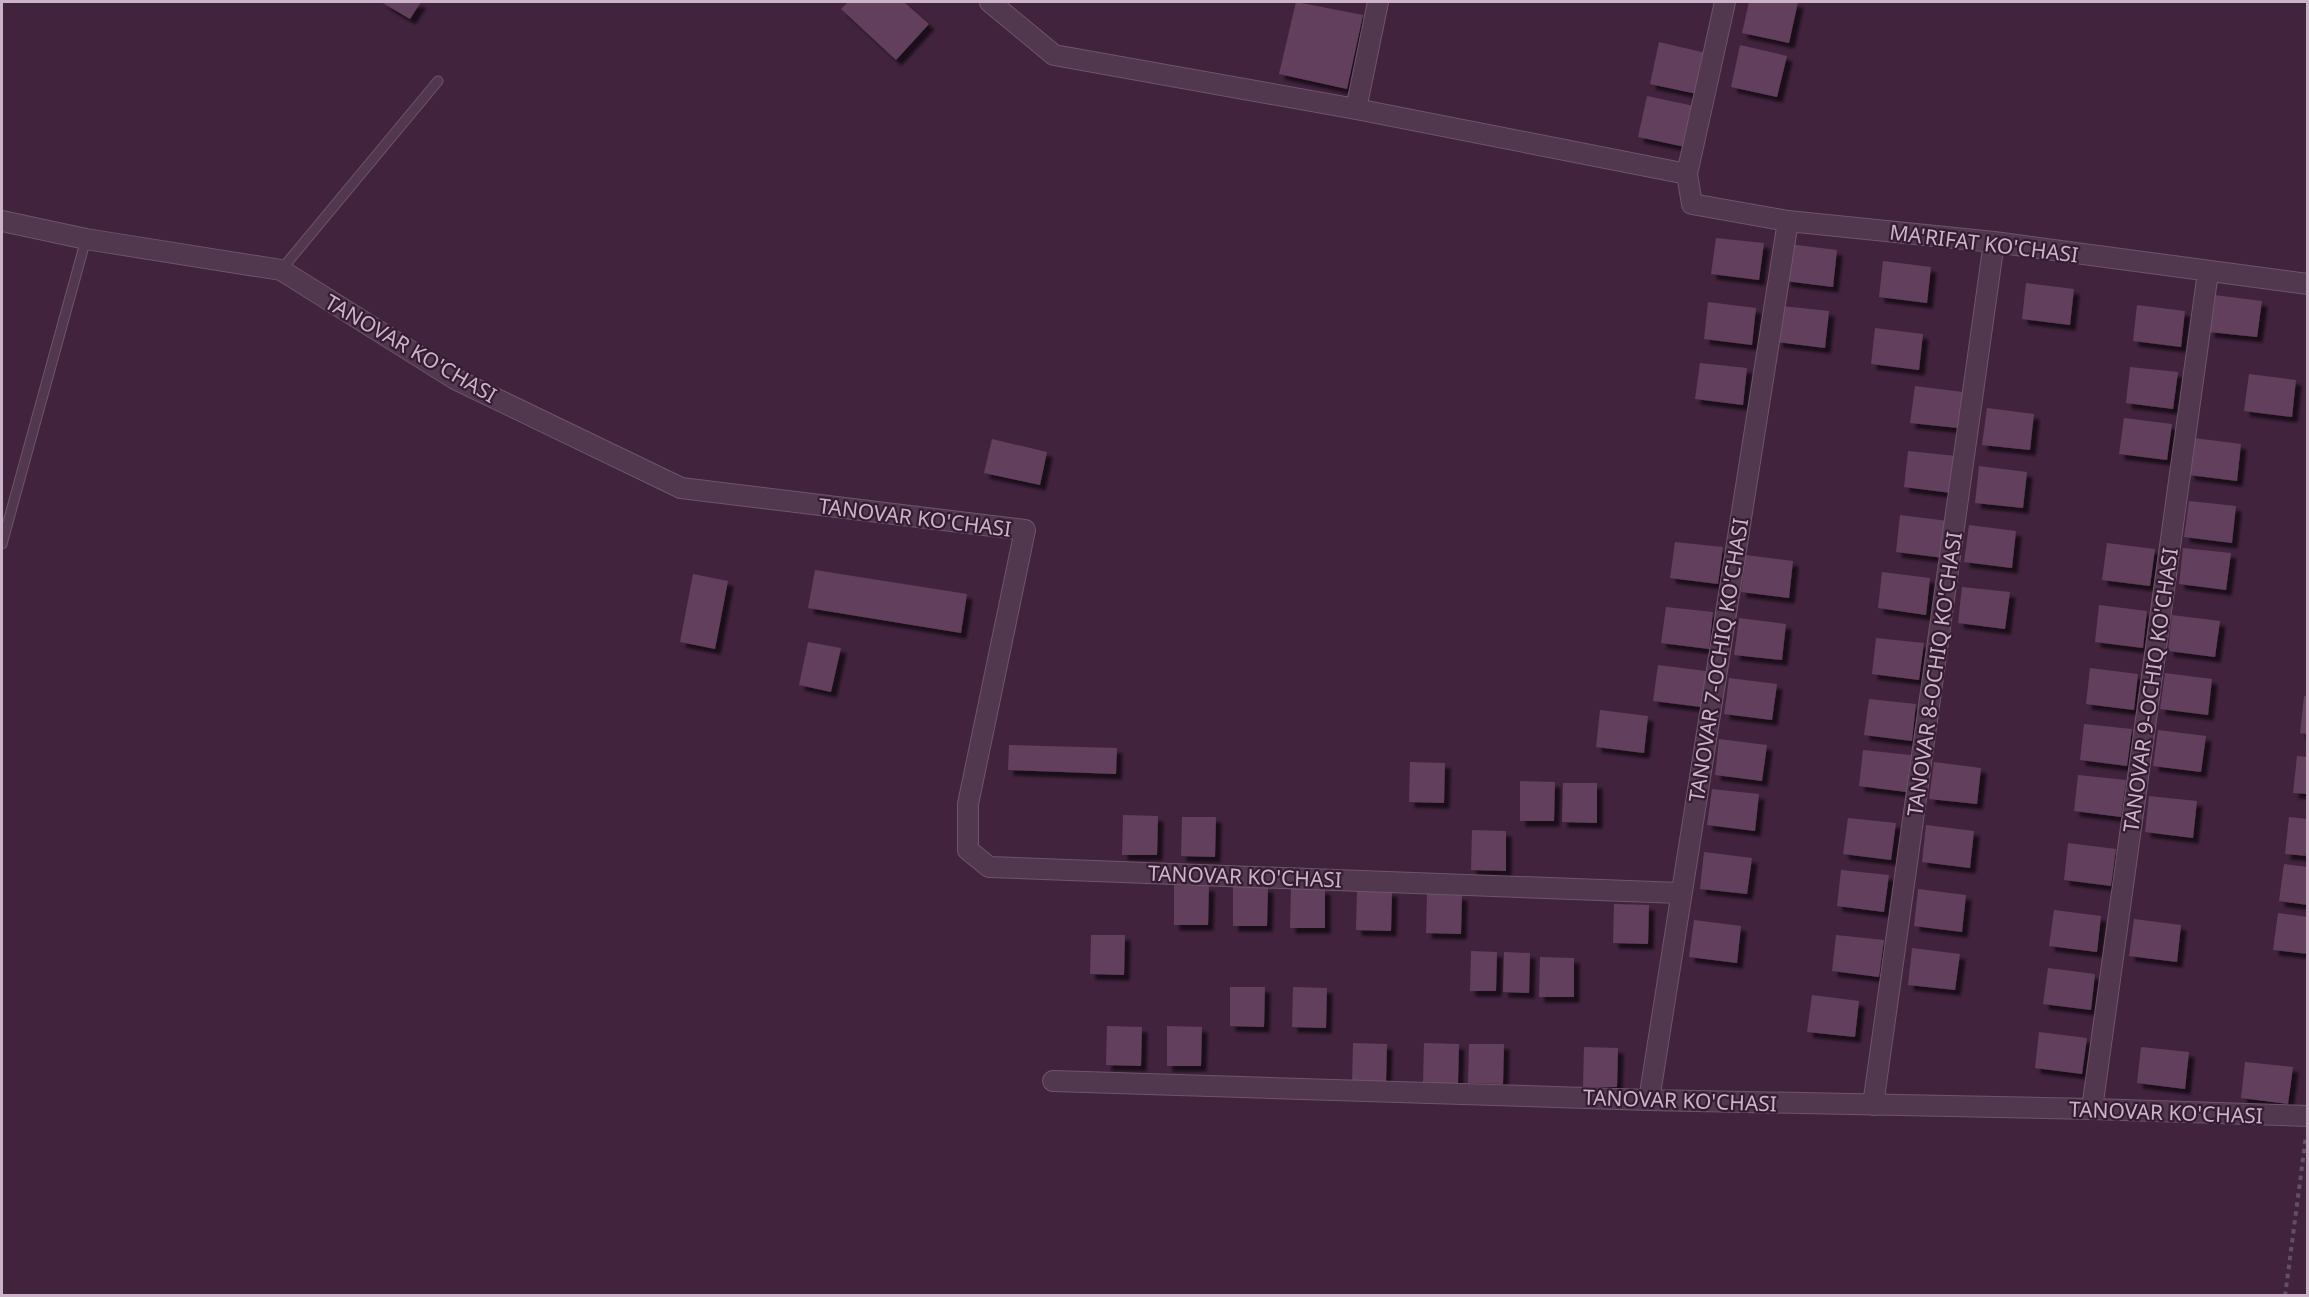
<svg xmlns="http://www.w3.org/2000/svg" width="2309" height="1297" viewBox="0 0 2309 1297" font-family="'Noto Sans',sans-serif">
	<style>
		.building { fill: #623f5d; filter: url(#shadow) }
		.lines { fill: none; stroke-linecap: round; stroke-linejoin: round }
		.service-casing { stroke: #6e556b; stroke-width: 11 }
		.minor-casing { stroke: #6e556b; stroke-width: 22 }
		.path { stroke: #614f69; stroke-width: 4; stroke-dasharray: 4.5 4.5; stroke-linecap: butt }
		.service { stroke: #51384e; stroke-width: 9 }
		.minor { stroke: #51384e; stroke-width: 20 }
		.labels { text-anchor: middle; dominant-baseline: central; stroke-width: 4.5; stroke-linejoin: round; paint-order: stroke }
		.street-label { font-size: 21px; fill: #cbb4c8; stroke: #361c33 }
	</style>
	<defs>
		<filter id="shadow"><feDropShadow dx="5.5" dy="5.5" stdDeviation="1.5" flood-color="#0009"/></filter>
	</defs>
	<rect width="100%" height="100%" fill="#41233e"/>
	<path class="building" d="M 381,2 L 421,2 L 410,19 Z
		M 848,2 L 904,2 L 929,24 L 896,60 L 841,9 Z
		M 1296,2 L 1363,15 L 1347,89 L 1279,74 Z
		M 1749,2 L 1798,2 L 1789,43 L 1742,33 Z
		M 1659,42 L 1706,53 L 1697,94 L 1650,84 Z
		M 1740,45 L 1787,56 L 1777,97 L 1731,87 Z
		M 1647,96 L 1694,106 L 1685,147 L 1638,137 Z
		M 1716,238 L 1764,243 L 1759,280 L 1711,274 Z
		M 1789,244 L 1837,250 L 1833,287 L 1785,281 Z
		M 1883,261 L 1931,267 L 1927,303 L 1879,297 Z
		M 2026,283 L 2074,289 L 2070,325 L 2022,319 Z
		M 2214,295 L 2262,301 L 2257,337 L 2209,332 Z
		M 1708,302 L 1756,308 L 1752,345 L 1704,339 Z
		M 2137,305 L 2185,311 L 2181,347 L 2133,341 Z
		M 1782,306 L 1829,311 L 1825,348 L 1777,342 Z
		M 1875,328 L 1923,334 L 1919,370 L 1871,364 Z
		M 1700,363 L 1747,368 L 1743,405 L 1695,399 Z
		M 2130,367 L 2178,372 L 2173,409 L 2126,403 Z
		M 2249,374 L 2296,380 L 2292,417 L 2244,411 Z
		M 1915,386 L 1963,392 L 1958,428 L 1910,423 Z
		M 1987,408 L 2034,414 L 2030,450 L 1982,445 Z
		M 2124,418 L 2172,424 L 2167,460 L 2119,454 Z
		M 2194,438 L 2241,444 L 2237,481 L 2189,475 Z
		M 992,439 L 1047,452 L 1040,485 L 984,473 Z
		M 1908,451 L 1956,456 L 1951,493 L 1904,487 Z
		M 1979,466 L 2027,472 L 2023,508 L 1975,503 Z
		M 2189,501 L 2236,506 L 2232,543 L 2184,537 Z
		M 1900,515 L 1948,521 L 1944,558 L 1896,552 Z
		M 1969,525 L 2016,531 L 2012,568 L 1964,562 Z
		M 1675,542 L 1723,547 L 1718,584 L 1670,578 Z
		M 2107,543 L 2155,549 L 2150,586 L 2102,580 Z
		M 2183,548 L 2231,553 L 2226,590 L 2179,584 Z
		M 1746,555 L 1793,561 L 1789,598 L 1741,592 Z
		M 815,570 L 967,594 L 961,633 L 808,608 Z
		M 1882,572 L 1930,578 L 1926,615 L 1878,608 Z
		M 693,574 L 728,581 L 715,649 L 680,642 Z
		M 1962,587 L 2010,592 L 2005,629 L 1958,623 Z
		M 2099,605 L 2147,611 L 2143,648 L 2095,642 Z
		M 1666,607 L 1713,612 L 1709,649 L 1661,643 Z
		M 2172,615 L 2220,621 L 2215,657 L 2168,651 Z
		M 1739,618 L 1786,624 L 1782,660 L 1734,655 Z
		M 1876,638 L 1924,643 L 1919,680 L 1872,674 Z
		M 808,642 L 841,648 L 831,692 L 799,685 Z
		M 1658,665 L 1706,671 L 1701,707 L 1653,701 Z
		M 2090,668 L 2138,674 L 2134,710 L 2086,704 Z
		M 2165,673 L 2212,679 L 2208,715 L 2160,709 Z
		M 1729,678 L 1777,684 L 1772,720 L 1724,714 Z
		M 2304,696 L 2308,697 L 2308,734 L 2300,733 Z
		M 1869,699 L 1916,704 L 1912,741 L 1864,735 Z
		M 1600,710 L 1648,716 L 1644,753 L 1596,747 Z
		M 2084,724 L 2132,729 L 2127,766 L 2080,760 Z
		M 2158,730 L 2206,736 L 2201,772 L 2153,766 Z
		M 1719,739 L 1767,745 L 1762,781 L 1715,775 Z
		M 1009,745 L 1117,748 L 1116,774 L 1008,770 Z
		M 1863,750 L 1911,755 L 1906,792 L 1859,786 Z
		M 2297,756 L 2308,757 L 2308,794 L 2293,793 Z
		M 1410,762 L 1445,763 L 1444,803 L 1409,802 Z
		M 1934,762 L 1981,768 L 1977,804 L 1929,799 Z
		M 2078,775 L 2126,780 L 2121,817 L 2074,811 Z
		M 1520,781 L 1555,782 L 1554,821 L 1520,821 Z
		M 1563,783 L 1597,783 L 1597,823 L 1562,822 Z
		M 1712,789 L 1759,794 L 1755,831 L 1707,825 Z
		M 2149,796 L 2197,801 L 2193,838 L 2145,832 Z
		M 1123,815 L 1158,816 L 1157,855 L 1122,855 Z
		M 1182,817 L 1216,817 L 1215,857 L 1181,856 Z
		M 2289,817 L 2308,819 L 2308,856 L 2285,854 Z
		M 1848,818 L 1896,823 L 1891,860 L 1843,854 Z
		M 1926,825 L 1974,831 L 1970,868 L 1922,862 Z
		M 1472,830 L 1506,831 L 1506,871 L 1471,870 Z
		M 2068,843 L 2116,849 L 2111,886 L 2064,880 Z
		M 1704,852 L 1752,858 L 1747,894 L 1700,889 Z
		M 2284,864 L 2308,867 L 2308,905 L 2279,901 Z
		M 1841,870 L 1889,875 L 1884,912 L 1837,906 Z
		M 1174,885 L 1209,886 L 1208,925 L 1174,925 Z
		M 1233,886 L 1268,887 L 1267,926 L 1233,926 Z
		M 1291,888 L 1325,889 L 1325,928 L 1290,928 Z
		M 1918,889 L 1966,895 L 1962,932 L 1914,926 Z
		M 1357,891 L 1392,891 L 1391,931 L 1356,930 Z
		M 1427,894 L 1462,895 L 1461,934 L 1426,933 Z
		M 1614,904 L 1649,905 L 1648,944 L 1613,943 Z
		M 2054,910 L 2101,916 L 2097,952 L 2049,946 Z
		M 2278,913 L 2308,917 L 2308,954 L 2273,950 Z
		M 2134,919 L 2181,925 L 2177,962 L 2129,956 Z
		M 1694,920 L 1741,926 L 1737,963 L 1689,957 Z
		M 1091,935 L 1125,935 L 1124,975 L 1090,974 Z
		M 1836,935 L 1884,940 L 1879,977 L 1832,971 Z
		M 1912,948 L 1960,954 L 1955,990 L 1908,985 Z
		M 1471,951 L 1497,952 L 1496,991 L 1470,991 Z
		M 1504,952 L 1530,953 L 1529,993 L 1503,992 Z
		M 1540,957 L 1574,958 L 1574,997 L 1539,997 Z
		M 2048,968 L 2095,974 L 2091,1010 L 2043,1004 Z
		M 1230,987 L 1265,987 L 1264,1027 L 1230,1026 Z
		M 1293,987 L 1327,988 L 1326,1028 L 1292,1027 Z
		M 1812,995 L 1859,1001 L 1855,1037 L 1807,1032 Z
		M 1107,1026 L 1142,1027 L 1141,1066 L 1106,1065 Z
		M 1167,1026 L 1202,1027 L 1201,1066 L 1167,1066 Z
		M 2039,1032 L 2087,1038 L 2082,1074 L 2035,1068 Z
		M 1353,1043 L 1387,1044 L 1386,1083 L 1352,1083 Z
		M 1424,1043 L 1459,1044 L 1458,1083 L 1423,1083 Z
		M 1469,1044 L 1504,1044 L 1503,1084 L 1468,1083 Z
		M 1584,1047 L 1618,1048 L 1617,1087 L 1583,1087 Z
		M 2141,1047 L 2189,1052 L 2185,1089 L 2137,1083 Z
		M 2245,1062 L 2293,1067 L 2288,1104 L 2241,1098 Z"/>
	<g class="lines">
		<defs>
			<path id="service" d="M 281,270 L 438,81
				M 2,544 L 86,239"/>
			<path id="minor" d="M 990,2 L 1054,55 L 1356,109 L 1687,174
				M 1725,2 L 1687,174 L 1692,204 L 1788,221 L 1994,242 L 2308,284
				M 1356,109 L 1378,2
				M 2,221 L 86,239 L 281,270 L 455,379 L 681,488 L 1025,530 L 968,804 L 968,850 L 989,867 L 1680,893
				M 1053,1081 L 1649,1100 L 2092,1109 L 2308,1116
				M 1649,1100 L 1788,221
				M 1873,1105 L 1994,242
				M 2092,1109 L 2208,272"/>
		</defs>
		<use href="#service" class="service-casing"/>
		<use href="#minor" class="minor-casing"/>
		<path class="path" d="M 2285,1296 L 2306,1136"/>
		<use href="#service" class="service"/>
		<use href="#minor" class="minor"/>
	</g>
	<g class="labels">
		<g class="street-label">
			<text transform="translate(1984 243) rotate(7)">MA'RIFAT KO'CHASI</text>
			<text transform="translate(411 348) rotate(30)">TANOVAR KO'CHASI</text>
			<text transform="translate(915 517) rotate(7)">TANOVAR KO'CHASI</text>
			<text transform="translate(1718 660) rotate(-81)">TANOVAR 7-OCHIQ KO'CHASI</text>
			<text transform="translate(1934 674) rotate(-82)">TANOVAR 8-OCHIQ KO'CHASI</text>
			<text transform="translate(2150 690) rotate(-82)">TANOVAR 9-OCHIQ KO'CHASI</text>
			<text transform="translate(1245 876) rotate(2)">TANOVAR KO'CHASI</text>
			<text transform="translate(1680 1100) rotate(2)">TANOVAR KO'CHASI</text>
			<text transform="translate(2166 1112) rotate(2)">TANOVAR KO'CHASI</text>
		</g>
	</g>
	<rect width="2309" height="1297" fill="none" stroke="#cbb4c8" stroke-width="6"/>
</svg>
